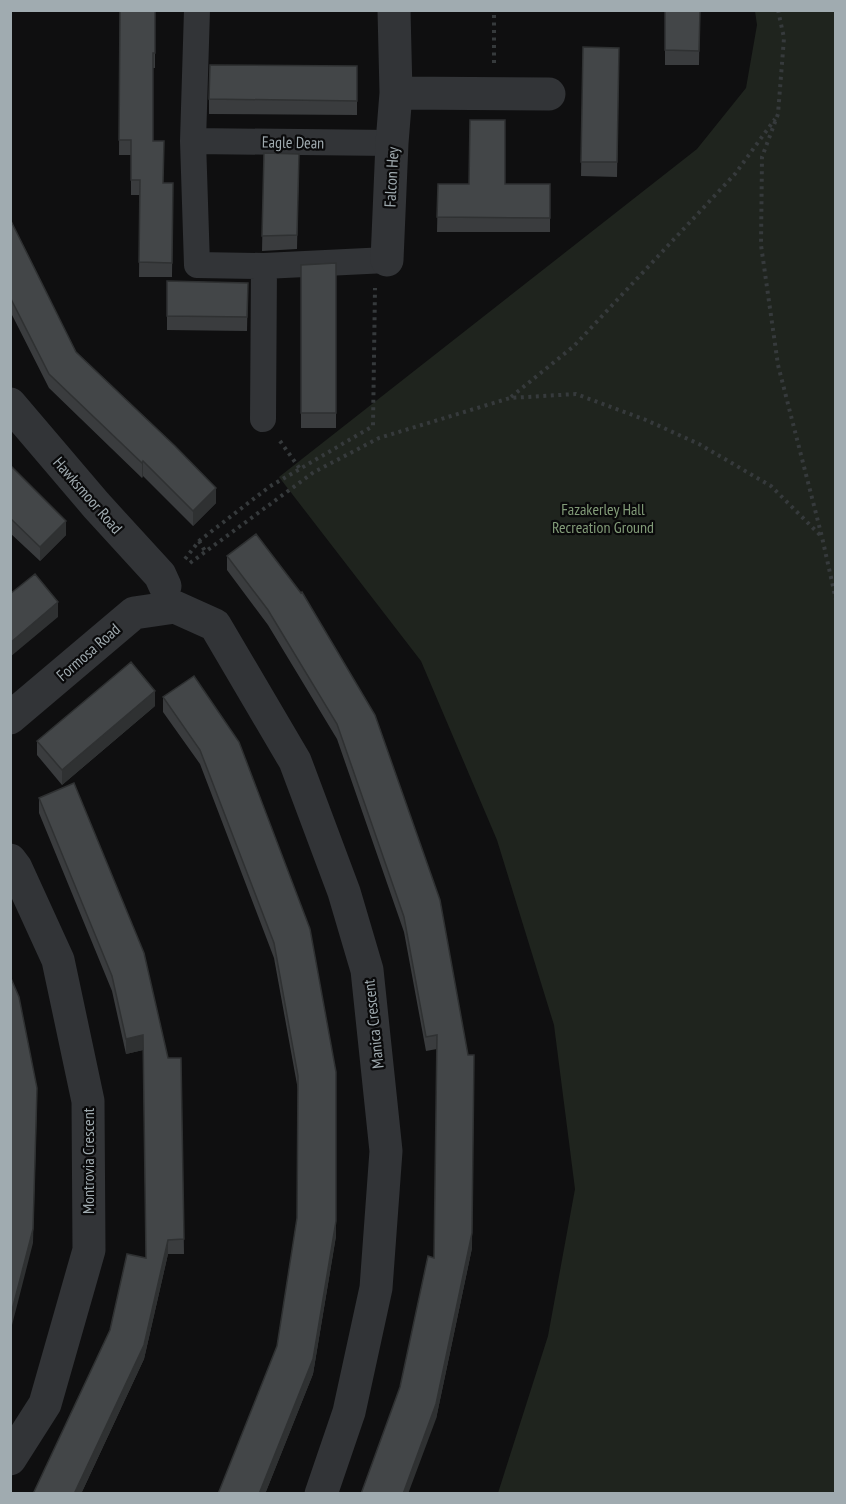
<svg xmlns="http://www.w3.org/2000/svg" width="846" height="1504" viewBox="0 0 846 1504" font-family="'PT Sans Narrow',sans-serif">
	<style>
		.green { fill: #1f241e }
		.lines { fill: none; stroke-linecap: round; stroke-linejoin: round }
		.path { stroke: #363a3c; stroke-width: 4; stroke-dasharray: 3 4.5; stroke-linecap: butt }
		.pedestrian { stroke: #323437; stroke-width: 26 }
		.minor { stroke: #323437; stroke-width: 33 }
		.wall { fill: #3a3c3e }
		.shaded-wall { fill: #2f3132 }
		.building { fill: #434648; stroke: #2f3132; stroke-width: 1.5 }
		.labels { text-anchor: middle; dominant-baseline: central; stroke-width: 4.5; stroke-linejoin: round; paint-order: stroke }
		.street-label { font-size: 16px; fill: #a0abb0; stroke: #0a0a0b }
		.park-label { font-size: 16px; fill: #829b78; stroke: #0a0a0b }
	</style>
	<rect width="100%" height="100%" fill="#0f0f10"/>
	<path class="green" d="M 755,11 L 835,11 L 835,1493 L 498,1493 L 548,1336 L 575,1189 L 554,1025 L 497,840 L 421,661 L 279,477 L 697,149 L 746,88 L 757,25 Z"/>
	<g class="lines">
		<path class="path" d="M 778,10 L 784,38 L 778,114 L 762,157 L 761,245 L 778,365 L 822,537 L 836,600
			M 494,63 L 494,10
			M 511,397 L 574,346 L 735,174 L 775,119
			M 280,441 L 300,469
			M 199,541 L 205,551
			M 185,559 L 199,541 L 269,487 L 373,426 L 375,288
			M 190,563 L 314,472 L 379,438 L 510,398 L 576,394 L 646,420 L 699,444 L 771,486 L 822,537"/>
		<path class="pedestrian" d="M 197,10 L 193,141 L 197,265 L 264,266 L 387,260
			M 193,141 L 392,143
			M 263,419 L 264,266"/>
		<path class="minor" d="M 396,93 L 549,94
			M 387,260 L 392,143 L 396,93 L 394,10
			M 10,404 L 96,505 L 160,575 L 165,586
			M 10,718 L 134,613 L 175,607 L 215,625 L 295,761 L 344,892 L 367,970 L 386,1151 L 376,1288 L 349,1412 L 321,1494
			M 10,860 L 16,868 L 58,960 L 88,1101 L 89,1250 L 45,1404 L 10,1459"/>
	</g>
	<path class="wall" d="M 120,10 L 155,10 L 155,68 L 153,68 L 153,141 L 163,183 L 173,183 L 172,277 L 139,277 L 140,195 L 131,195 L 131,155 L 119,155 Z
		M 665,10 L 700,10 L 699,65 L 665,65 Z
		M 583,47 L 619,48 L 617,177 L 581,176 Z
		M 357,66 L 357,115 L 209,114 L 209,99 Z
		M 264,153 L 299,154 L 297,249 L 262,251 Z
		M 438,184 L 550,184 L 550,232 L 437,232 Z
		M 10,219 L 76,352 L 216,503 L 193,526 L 143,476 L 142,478 L 49,388 L 10,311 Z
		M 336,263 L 336,428 L 301,428 L 301,265 Z
		M 167,281 L 248,283 L 247,331 L 167,330 Z
		M 10,465 L 66,535 L 40,561 L 10,533 Z
		M 256,534 L 440,900 L 472,1248 L 436,1419 L 400,1387 L 434,1258 L 437,1049 L 426,1051 L 404,932 L 337,739 L 268,625 L 227,570 L 227,556 Z
		M 163,697 L 239,742 L 336,1236 L 313,1374 L 265,1494 L 218,1494 L 277,1346 L 297,1218 L 298,1090 L 274,958 L 200,764 L 163,712 Z
		M 155,706 L 62,785 L 37,755 L 37,741 Z
		M 39,798 L 168,1058 L 181,1058 L 184,1254 L 168,1254 L 144,1359 L 81,1494 L 33,1494 L 110,1330 L 146,1258 L 143,1050 L 126,1054 L 112,991 L 39,813 Z"/>
	<path class="shaded-wall" d="M 143,461 L 143,476 L 142,478 L 142,463 Z
		M 216,488 L 216,503 L 193,526 L 193,511 Z
		M 66,521 L 66,535 L 40,561 L 40,547 Z
		M 58,602 L 58,617 L 10,657 L 10,643 Z
		M 155,691 L 155,706 L 62,785 L 62,770 Z
		M 143,1035 L 143,1050 L 126,1054 L 126,1039 Z
		M 474,1055 L 472,1248 L 436,1419 L 408,1494 L 403,1494 Z
		M 336,1072 L 336,1236 L 313,1374 L 265,1494 L 259,1494 Z
		M 37,1103 L 33,1243 L 10,1333 L 10,1318 Z
		M 168,1240 L 168,1254 L 144,1359 L 81,1494 L 74,1494 Z"/>
	<path class="building" d="M 120,10 L 155,10 L 155,53 L 153,53 L 153,141 L 164,141 L 163,183 L 173,183 L 172,263 L 139,262 L 140,180 L 131,180 L 131,140 L 119,140 Z
		M 665,10 L 700,10 L 699,51 L 665,50 Z
		M 583,47 L 619,48 L 617,162 L 581,162 Z
		M 210,65 L 357,66 L 357,101 L 209,99 Z
		M 470,120 L 505,120 L 505,184 L 550,184 L 550,218 L 437,217 L 438,184 L 469,184 Z
		M 264,153 L 299,154 L 297,235 L 262,236 Z
		M 10,219 L 76,352 L 175,446 L 216,488 L 193,511 L 143,461 L 142,463 L 49,374 L 10,297 Z
		M 336,263 L 336,413 L 301,413 L 301,265 Z
		M 167,281 L 248,283 L 247,317 L 167,316 Z
		M 10,465 L 66,521 L 40,547 L 10,518 Z
		M 256,534 L 301,593 L 302,592 L 375,715 L 440,900 L 468,1055 L 474,1055 L 472,1233 L 436,1404 L 403,1494 L 361,1494 L 400,1387 L 428,1256 L 434,1258 L 437,1035 L 426,1037 L 404,917 L 337,724 L 268,610 L 227,556 Z
		M 35,574 L 58,602 L 10,643 L 10,594 Z
		M 131,662 L 155,691 L 62,770 L 37,741 Z
		M 194,676 L 239,742 L 310,929 L 336,1072 L 336,1221 L 313,1359 L 259,1494 L 218,1494 L 277,1346 L 297,1218 L 298,1076 L 274,943 L 200,750 L 163,697 Z
		M 74,783 L 144,953 L 168,1058 L 181,1058 L 184,1239 L 168,1240 L 144,1345 L 74,1494 L 33,1494 L 110,1330 L 127,1254 L 146,1258 L 143,1035 L 126,1039 L 112,976 L 39,798 Z
		M 10,976 L 19,997 L 37,1088 L 33,1229 L 10,1318 Z"/>
	<g class="labels">
		<g class="street-label">
			<text transform="translate(293 142) rotate(1)">Eagle Dean</text>
			<text transform="translate(391 177) rotate(-87)">Falcon Hey</text>
			<text transform="translate(88 495) rotate(49)">Hawksmoor Road</text>
			<text transform="translate(88 652) rotate(-41)">Formosa Road</text>
			<text transform="translate(373 1024) rotate(-96)">Manica Crescent</text>
			<text transform="translate(88 1161) rotate(-90)">Montrovia Crescent</text>
		</g>
		<g class="park-label">
			<text x="603" y="509">Fazakerley Hall<tspan x="603" dy="18">Recreation Ground</tspan></text>
		</g>
	</g>
	<rect width="846" height="1504" fill="none" stroke="#a0abb0" stroke-width="24"/>
</svg>
